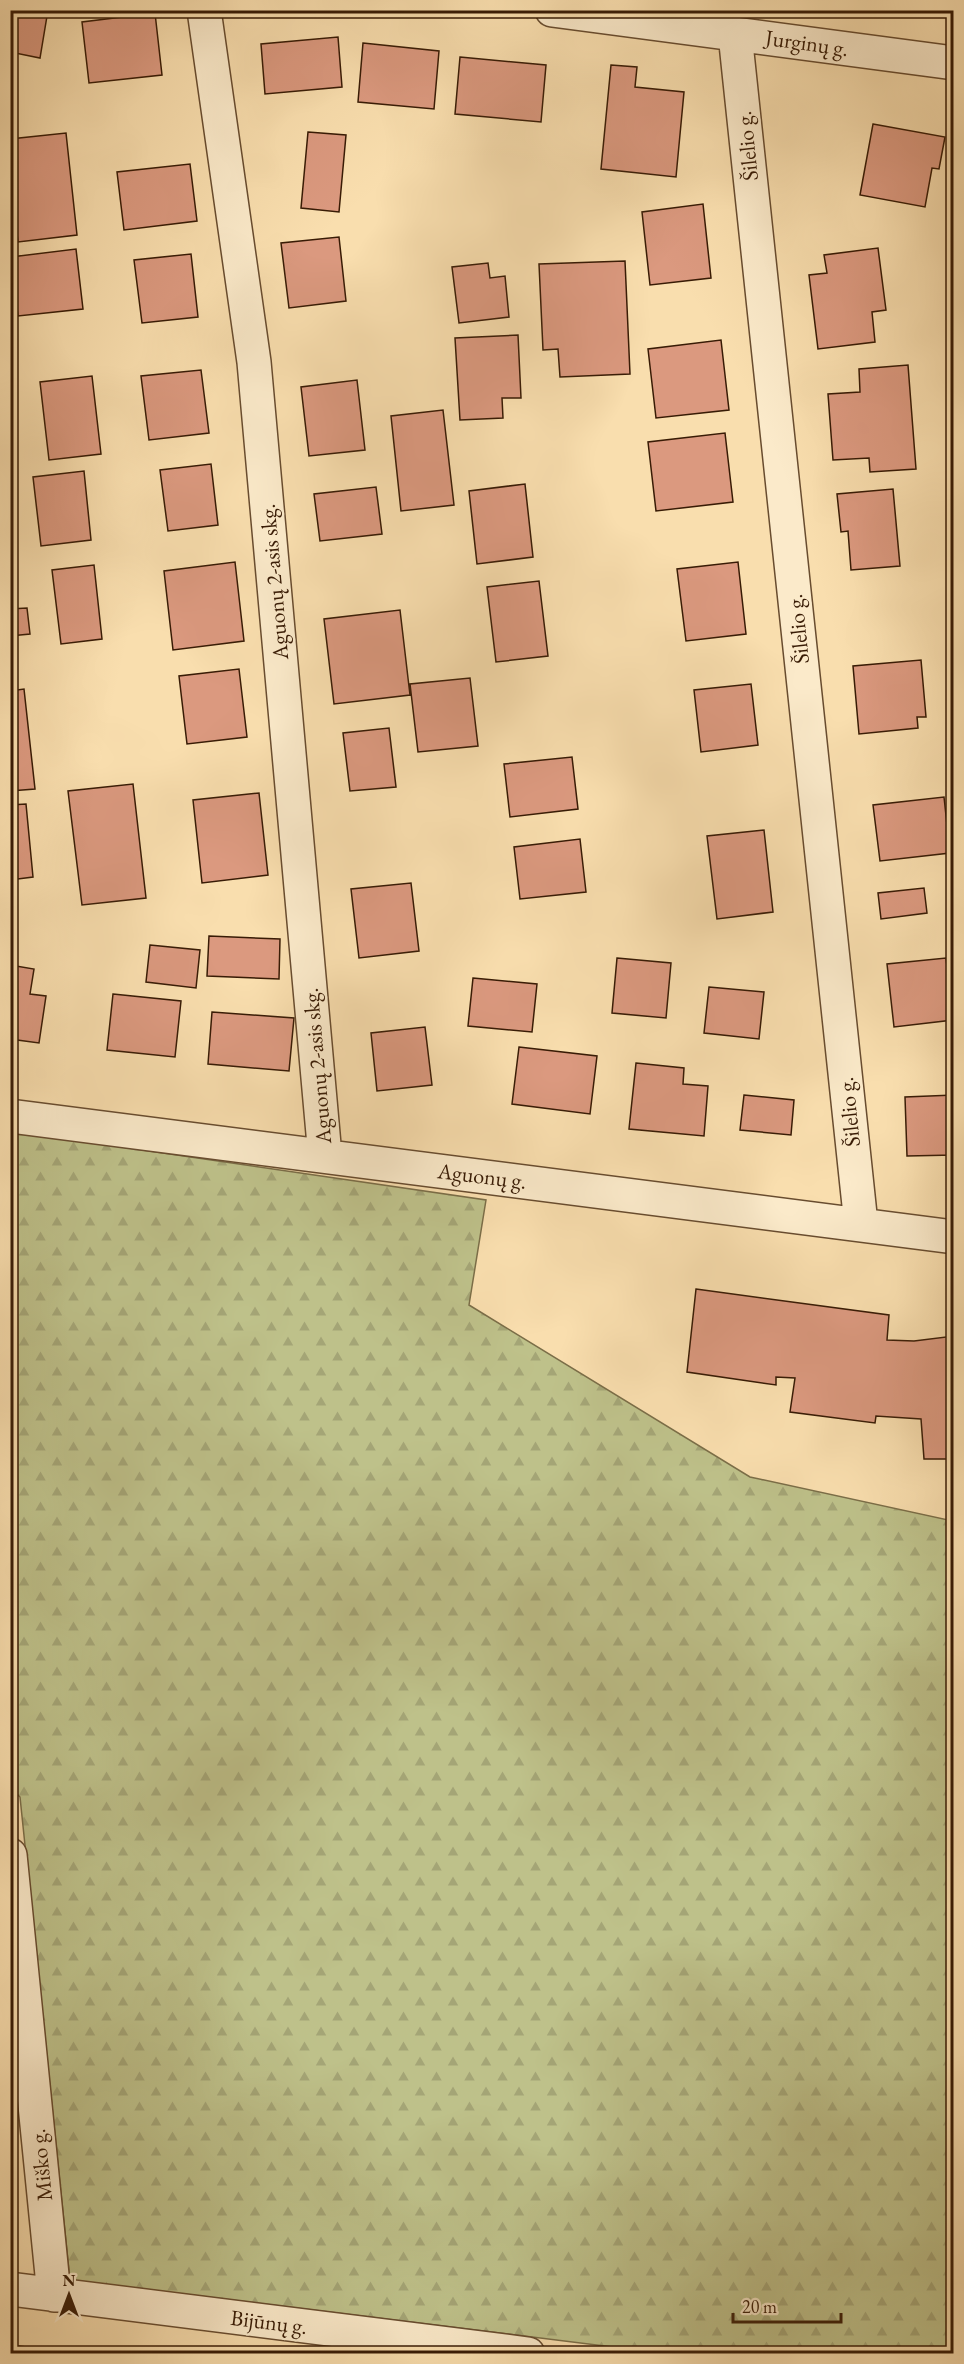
<svg xmlns="http://www.w3.org/2000/svg" width="964" height="2364" viewBox="0 0 964 2364" font-family="'EB Garamond',serif">
	<style>
		.forest { fill: url(#forest-firs); stroke: #7b6e48; stroke-width: 1.5 }
		.building { fill: #db997f; stroke: #381b05; stroke-width: 1.5 }
		.lines { fill: none; stroke-linecap: round; stroke-linejoin: round }
		.street-casing { stroke: #684c2f; stroke-width: 36 }
		.street { stroke: #fbeaca; stroke-width: 33 }
		.labels { text-anchor: middle; dominant-baseline: central; stroke-width: 4.5; stroke-linejoin: round; paint-order: stroke }
		.street-label { font-size: 22px; fill: #381b05; stroke: #fbeaca }
	</style>
	<defs>
		<pattern id="forest-firs" width="22" height="20" patternUnits="userSpaceOnUse" patternTransform="scale(1.5)"><rect width="22" height="20" fill="#bec18a"/><path d="M5 1l3.5 6h-7zM16 11l3.5 6h-7z" fill="#a4a576"/></pattern>
	</defs>
	<rect width="100%" height="100%" fill="#f9deae"/>
	<filter id="stains"><feTurbulence type="fractalNoise" baseFrequency=".00333" numOctaves="4"/><feColorMatrix values="0 0 0 0 .2 0 0 0 0 .09 0 0 0 0 .02 0 0 0 .5 -.17"/></filter>
	<radialGradient id="worn" r=".72"><stop offset=".6" stop-color="#630" stop-opacity="0"/><stop offset="1" stop-color="#630" stop-opacity=".3"/></radialGradient>
	<path class="forest" d="M 11,1131 L 486,1200 L 469,1305 L 750,1477 L 953,1521 L 953,2353 L 661,2353 L 70,2280 L 20,1797 L 11,1788 Z"/>
	<path class="building" d="M 10,10 L 48,10 L 40,58 L 10,52 Z
		M 155,13 L 162,75 L 89,83 L 82,22 Z
		M 338,37 L 342,87 L 265,94 L 261,44 Z
		M 363,43 L 439,51 L 434,109 L 358,102 Z
		M 460,57 L 546,65 L 541,122 L 455,114 Z
		M 611,65 L 637,67 L 635,87 L 684,92 L 676,177 L 601,169 Z
		M 873,124 L 945,137 L 939,169 L 932,168 L 925,207 L 860,195 Z
		M 308,132 L 346,135 L 339,212 L 301,208 Z
		M 66,133 L 77,235 L 18,242 L 10,174 L 10,139 Z
		M 190,164 L 197,221 L 124,230 L 117,172 Z
		M 703,204 L 711,278 L 650,285 L 642,212 Z
		M 339,237 L 346,301 L 289,308 L 281,243 Z
		M 878,248 L 886,310 L 872,312 L 875,342 L 818,349 L 809,275 L 827,273 L 824,255 Z
		M 76,249 L 83,309 L 18,316 L 11,257 Z
		M 191,254 L 198,317 L 142,323 L 134,260 Z
		M 625,261 L 630,374 L 560,377 L 558,349 L 543,350 L 539,264 Z
		M 488,263 L 490,278 L 505,276 L 509,317 L 459,323 L 452,267 Z
		M 518,335 L 521,398 L 502,398 L 503,418 L 460,420 L 455,338 Z
		M 721,340 L 729,410 L 656,418 L 648,349 Z
		M 908,365 L 916,469 L 870,472 L 869,458 L 833,460 L 828,394 L 860,392 L 859,369 Z
		M 201,370 L 209,433 L 149,440 L 141,376 Z
		M 92,376 L 101,454 L 49,460 L 40,382 Z
		M 357,380 L 365,450 L 309,456 L 301,387 Z
		M 443,410 L 454,505 L 401,511 L 391,416 Z
		M 725,433 L 733,502 L 656,511 L 648,442 Z
		M 211,464 L 218,525 L 168,531 L 160,470 Z
		M 84,471 L 91,540 L 41,546 L 33,477 Z
		M 525,484 L 533,557 L 477,564 L 469,491 Z
		M 376,487 L 382,534 L 320,541 L 314,494 Z
		M 893,489 L 900,566 L 851,570 L 848,531 L 841,532 L 837,494 Z
		M 235,562 L 244,641 L 173,650 L 164,571 Z
		M 738,562 L 746,634 L 686,641 L 677,569 Z
		M 94,565 L 102,639 L 61,644 L 52,570 Z
		M 539,581 L 548,656 L 496,662 L 487,587 Z
		M 27,608 L 30,634 L 10,636 L 10,609 Z
		M 400,610 L 410,695 L 334,704 L 324,619 Z
		M 921,660 L 926,717 L 917,717 L 918,728 L 859,734 L 853,666 Z
		M 239,669 L 247,737 L 187,744 L 179,676 Z
		M 470,678 L 478,746 L 418,752 L 410,684 Z
		M 751,684 L 758,745 L 701,752 L 694,690 Z
		M 24,689 L 35,789 L 10,791 L 10,691 Z
		M 389,728 L 396,787 L 350,791 L 343,733 Z
		M 572,757 L 578,809 L 510,817 L 504,764 Z
		M 133,784 L 146,898 L 82,905 L 68,791 Z
		M 259,793 L 268,875 L 202,883 L 193,800 Z
		M 944,797 L 950,853 L 880,861 L 873,805 Z
		M 26,804 L 33,877 L 10,880 L 10,805 Z
		M 764,830 L 773,912 L 717,919 L 707,836 Z
		M 580,839 L 586,892 L 520,899 L 514,847 Z
		M 411,883 L 419,951 L 359,958 L 351,889 Z
		M 924,888 L 927,913 L 881,919 L 878,893 Z
		M 209,936 L 280,939 L 279,979 L 207,976 Z
		M 150,945 L 200,950 L 196,988 L 146,982 Z
		M 617,958 L 671,963 L 666,1018 L 612,1013 Z
		M 946,958 L 953,1020 L 894,1027 L 887,964 Z
		M 10,965 L 34,969 L 30,994 L 46,996 L 39,1043 L 10,1039 Z
		M 473,978 L 537,984 L 532,1032 L 468,1026 Z
		M 709,987 L 764,992 L 759,1039 L 704,1033 Z
		M 113,994 L 181,1001 L 175,1057 L 107,1050 Z
		M 212,1012 L 294,1018 L 289,1071 L 208,1064 Z
		M 425,1027 L 432,1085 L 377,1091 L 371,1033 Z
		M 519,1047 L 597,1056 L 590,1114 L 512,1104 Z
		M 636,1063 L 684,1068 L 683,1084 L 708,1086 L 704,1136 L 629,1129 Z
		M 744,1095 L 794,1100 L 791,1135 L 740,1130 Z
		M 954,1095 L 954,1155 L 907,1156 L 905,1097 Z
		M 696,1289 L 889,1315 L 887,1340 L 914,1341 L 954,1336 L 954,1459 L 924,1459 L 921,1419 L 876,1416 L 875,1423 L 790,1412 L 795,1378 L 776,1377 L 776,1385 L 687,1372 Z
		M 10,2345 L 43,2349 L 42,2354 L 10,2354 Z"/>
	<g class="lines">
		<defs>
			<path id="street" d="M 204,10 L 254,362 L 325,1156
				M 552,10 L 954,63
				M 735,34 L 861,1224
				M 10,1116 L 954,1237
				M 10,1855 L 54,2295
				M 10,2289 L 528,2354"/>
		</defs>
		<use href="#street" class="street-casing"/>
		<use href="#street" class="street"/>
	</g>
	<g class="labels">
		<g class="street-label">
			<text transform="translate(807 43) rotate(8)">Jurginų g.</text>
			<text transform="translate(747 146) rotate(-96)">Šilelio g.</text>
			<text transform="translate(274 582) rotate(-95)">Aguonų 2-asis skg.</text>
			<text transform="translate(798 629) rotate(-96)">Šilelio g.</text>
			<text transform="translate(317 1066) rotate(-95)">Aguonų 2-asis skg.</text>
			<text transform="translate(849 1112) rotate(-96)">Šilelio g.</text>
			<text transform="translate(482 1176) rotate(7)">Aguonų g.</text>
			<text transform="translate(41 2165) rotate(-96)">Miško g.</text>
			<text transform="translate(269 2322) rotate(7)">Bijūnų g.</text>
		</g>
	</g>
	<rect width="964" height="2364" fill="none" stroke="#f9deae" stroke-width="36"/>
	<rect x="12" y="12" width="940" height="2340" fill="none" stroke="#381b05" stroke-width="3"/>
	<rect x="18" y="18" width="928" height="2328" fill="none" stroke="#381b05" stroke-width="1.5"/>
	<g transform="translate(69 2295)" stroke="#fbeaca" stroke-width="4.5" paint-order="stroke">
	<path d="M0-4.5L10 22L0 15L-10 22Z" fill="#381b05"/>
	<text y="-9" font-size="16" font-weight="bold" text-anchor="middle" fill="#381b05">N</text>
	</g>
	<path d="M733 2313v9h108v-9" fill="none" stroke="#381b05" stroke-width="3"/>
	<text x="742" y="2313" font-size="18" fill="#381b05" stroke="#fbeaca" stroke-width="4.5" paint-order="stroke">20 m</text>
	<rect width="100%" height="100%" filter="url(#stains)"/>
	<rect width="100%" height="100%" fill="url(#worn)"/>
</svg>
